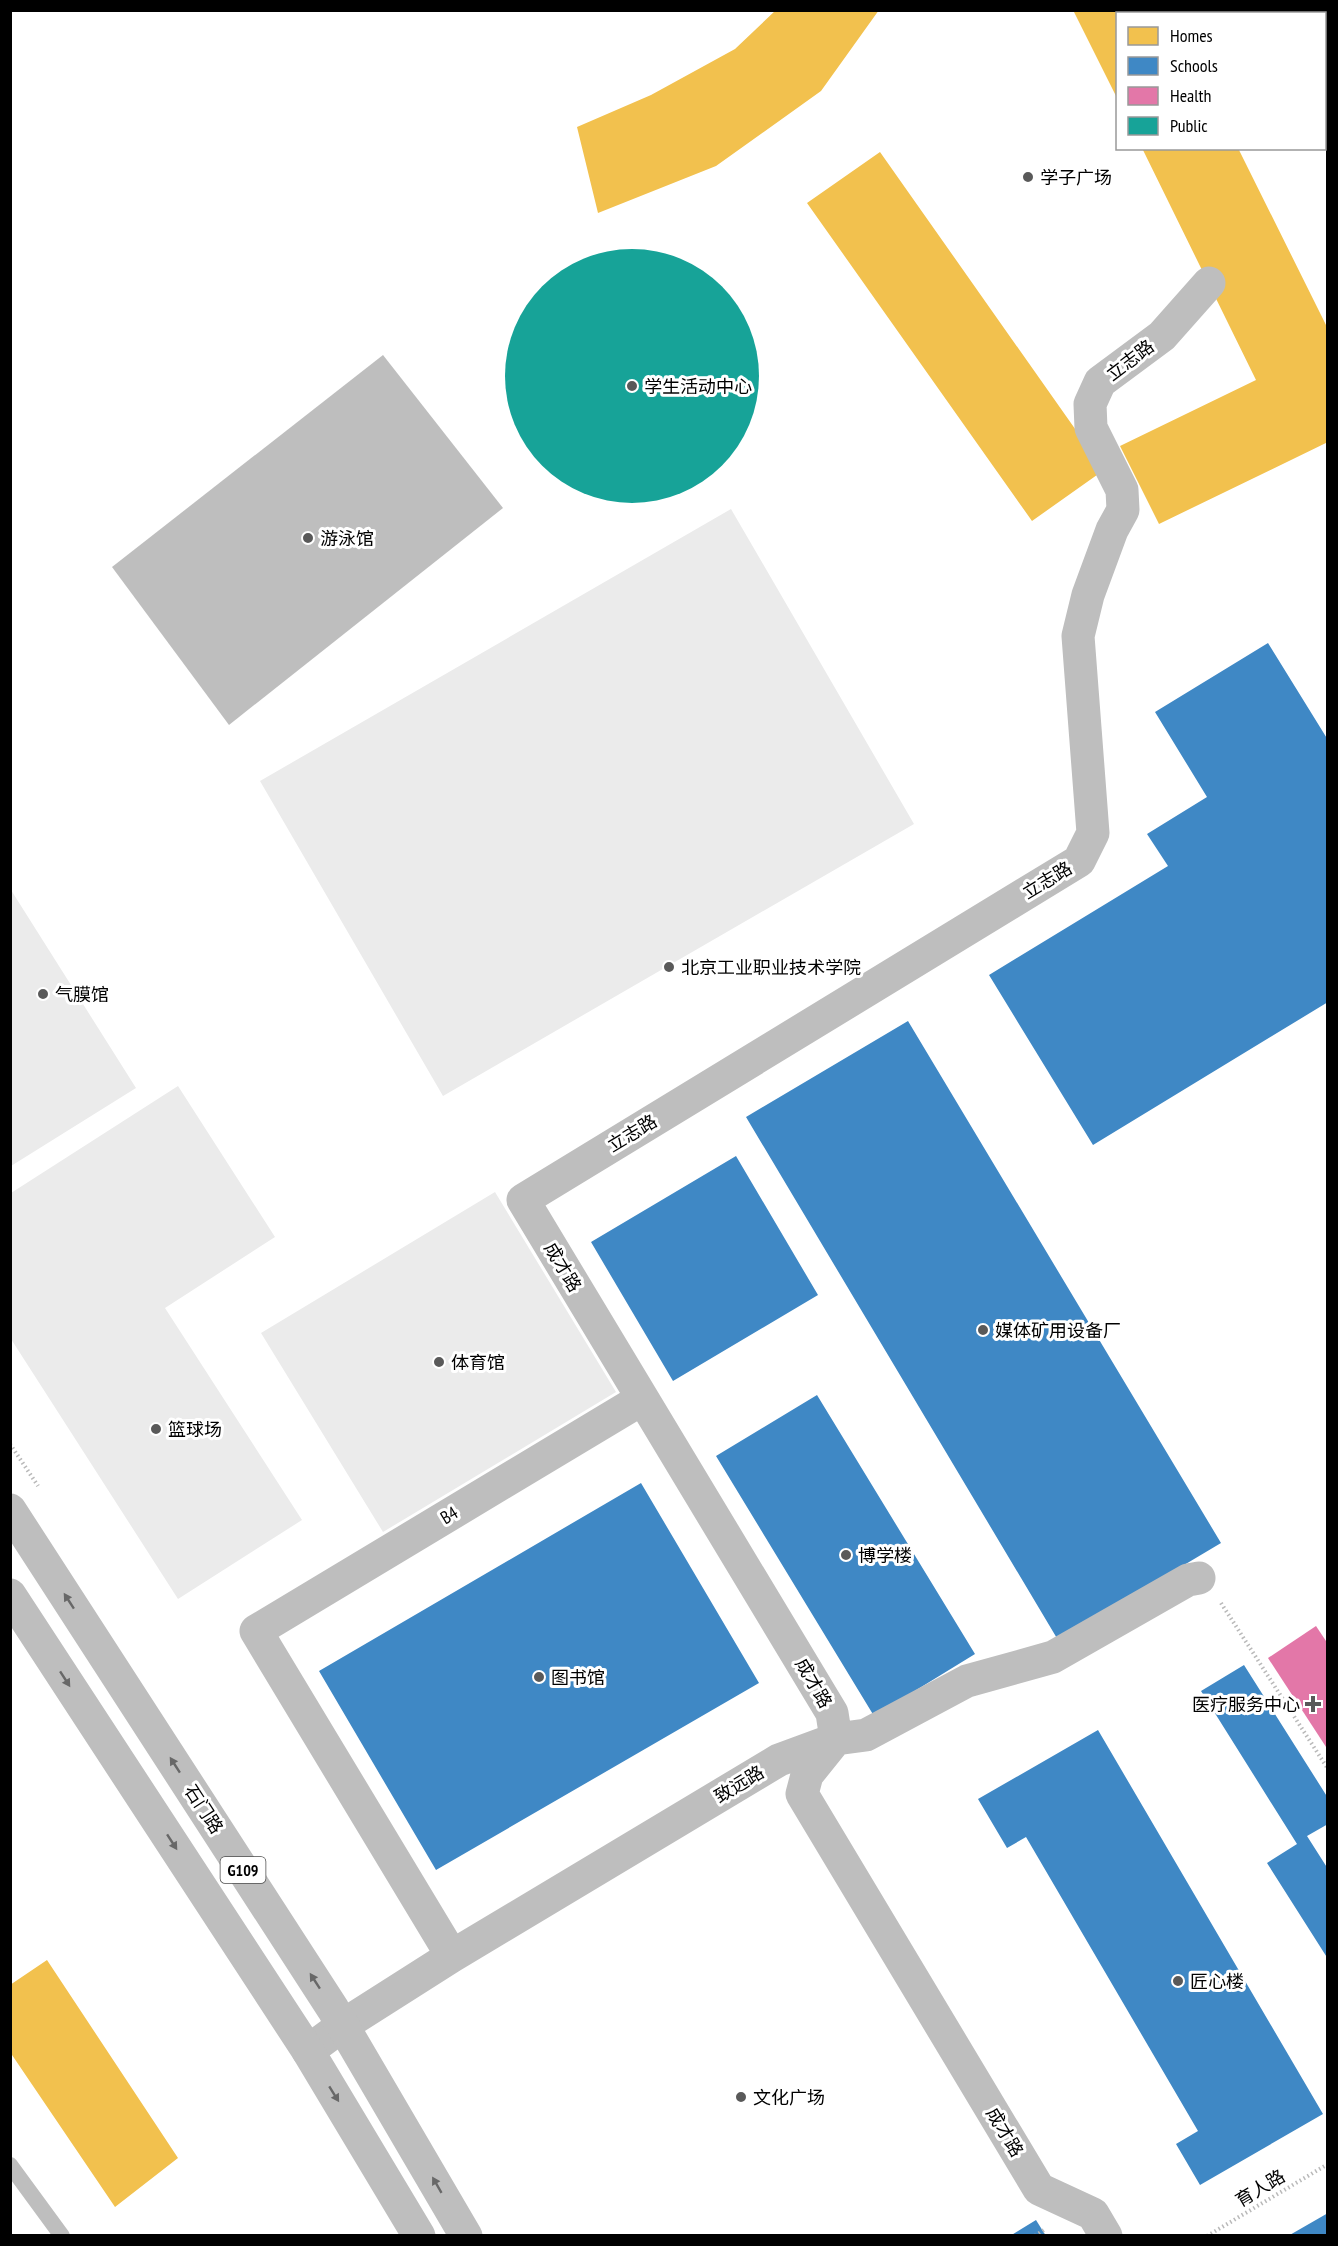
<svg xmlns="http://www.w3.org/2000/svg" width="1338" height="2246" viewBox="0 0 1338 2246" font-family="'PT Sans Narrow','Noto Sans SC',sans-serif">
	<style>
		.green { fill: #ebebeb }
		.water { fill: #bebebe }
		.homes { fill: #f2c14e }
		.schools { fill: #3f88c5 }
		.health { fill: #e377a8 }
		.public { fill: #17a398 }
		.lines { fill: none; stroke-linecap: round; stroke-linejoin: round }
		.path { stroke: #b9b9b9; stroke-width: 4; stroke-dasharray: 1.5 3; stroke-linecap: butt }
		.service { stroke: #bebebe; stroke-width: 16 }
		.minor { stroke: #bebebe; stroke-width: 33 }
		.trunk { stroke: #bebebe; stroke-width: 33 }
		.oneway { fill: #686868 }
		.poi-dot { fill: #595959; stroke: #fff; stroke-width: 2 }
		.labels { text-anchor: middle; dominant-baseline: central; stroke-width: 6; stroke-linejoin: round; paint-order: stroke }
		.shield { fill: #fff; stroke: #4c4c4c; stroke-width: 1.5 }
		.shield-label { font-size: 16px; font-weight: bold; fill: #000 }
		.poi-label { font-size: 18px; fill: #000; stroke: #fff; text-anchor: start }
		.street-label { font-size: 18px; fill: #000; stroke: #fff }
	</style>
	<rect width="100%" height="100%" fill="#fff"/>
	<path class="green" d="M 731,509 L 914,824 L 443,1096 L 260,781 Z
		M 11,890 L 136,1088 L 11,1166 L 10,1166 Z
		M 178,1086 L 275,1237 L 165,1308 L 302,1520 L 178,1599 L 11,1339 L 11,1193 Z
		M 495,1192 L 616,1392 L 383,1532 L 261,1333 Z"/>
	<path class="water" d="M 383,355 L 503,508 L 229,725 L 112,567 Z"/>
	<path class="homes" d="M 776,10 L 879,10 L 821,91 L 716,166 L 598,213 L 577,127 L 651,95 L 735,49 Z
		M 1073,10 L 1170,10 L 1172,14 L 1118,14 L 1118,100 Z
		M 1142,148 L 1238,148 L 1328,329 L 1328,442 L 1159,524 L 1120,446 L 1256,380 Z
		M 880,152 L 1104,470 L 1032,521 L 807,203 Z
		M 47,1960 L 178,2158 L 115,2207 L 10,2052 L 10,1985 Z"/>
	<path class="schools" d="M 1268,643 L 1328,740 L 1328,1002 L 1093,1145 L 989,975 L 1168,866 L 1147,834 L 1207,797 L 1155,712 Z
		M 908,1021 L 1221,1543 L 1058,1640 L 746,1117 Z
		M 736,1156 L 818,1295 L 673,1381 L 591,1242 Z
		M 817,1395 L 975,1654 L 874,1716 L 716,1456 Z
		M 641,1483 L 759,1683 L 436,1870 L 319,1671 Z
		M 1244,1665 L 1328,1798 L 1328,1824 L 1307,1836 L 1328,1869 L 1328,1959 L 1267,1863 L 1297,1844 L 1201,1691 Z
		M 1098,1730 L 1323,2114 L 1200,2185 L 1176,2144 L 1198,2131 L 1026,1837 L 1007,1848 L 978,1799 Z
		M 1328,2213 L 1328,2236 L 1288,2236 Z
		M 1036,2220 L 1046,2236 L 1010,2236 Z"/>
	<path class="health" d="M 1316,1626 L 1328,1644 L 1328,1750 L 1268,1658 Z"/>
	<path class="public" d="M505 376a127 127 0 1 1 254 0a127 127 0 1 1-254 0Z"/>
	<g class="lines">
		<path class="path" d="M 10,1444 L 38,1486
			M 1221,1603 L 1328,1769
			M 1035,2236 L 1044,2230
			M 1207,2236 L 1328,2164"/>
		<path class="service" d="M 10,2165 L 62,2236"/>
		<path class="minor" d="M 452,1956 L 256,1631 L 642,1399
			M 308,2051 L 342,2026 L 452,1956 L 779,1760 L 836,1739 L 866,1735 L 967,1681 L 1053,1657 L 1188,1580 L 1199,1578
			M 1106,2236 L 1093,2214 L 1039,2189 L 802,1794 L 807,1775 L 836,1739 L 832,1713 L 523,1200 L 1079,861 L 1093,833 L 1078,636 L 1088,595 L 1112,530 L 1123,510 L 1122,490 L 1091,428 L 1090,404 L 1100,382 L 1162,336 L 1209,283"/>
		<path class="trunk" d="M 10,1510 L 333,2009 L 466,2236
			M 10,1595 L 308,2051 L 419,2236"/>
	</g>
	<defs><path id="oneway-solid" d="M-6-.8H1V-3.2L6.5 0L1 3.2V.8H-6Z" transform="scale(1.5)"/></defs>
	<g class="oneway">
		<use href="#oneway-solid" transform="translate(69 1601) rotate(-123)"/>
		<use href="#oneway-solid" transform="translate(65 1679) rotate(57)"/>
		<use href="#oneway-solid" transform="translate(175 1765) rotate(-123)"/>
		<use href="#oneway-solid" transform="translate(172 1842) rotate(57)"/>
		<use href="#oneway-solid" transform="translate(315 1981) rotate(-123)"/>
		<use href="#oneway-solid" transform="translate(334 2094) rotate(58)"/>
		<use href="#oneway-solid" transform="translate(437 2185) rotate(-120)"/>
	</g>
	<g class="poi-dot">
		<circle cx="1028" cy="177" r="6"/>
		<circle cx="632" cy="386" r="6"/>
		<circle cx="308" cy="538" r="6"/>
		<circle cx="669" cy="967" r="6"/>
		<circle cx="43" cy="994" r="6"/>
		<circle cx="983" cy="1330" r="6"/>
		<circle cx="439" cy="1362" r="6"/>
		<circle cx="156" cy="1429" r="6"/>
		<circle cx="846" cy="1555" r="6"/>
		<circle cx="539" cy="1677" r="6"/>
		<path d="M1310 1695h6v6h6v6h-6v6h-6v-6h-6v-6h6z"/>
		<circle cx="1178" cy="1981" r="6"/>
		<circle cx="741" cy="2097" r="6"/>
	</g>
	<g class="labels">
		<rect class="shield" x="220.5" y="1857" width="45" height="26" rx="4.5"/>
		<g class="shield-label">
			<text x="243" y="1870">G109</text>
		</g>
		<g class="poi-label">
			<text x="1040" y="177">学子广场</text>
			<text x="644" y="386">学生活动中心</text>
			<text x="320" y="538">游泳馆</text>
			<text x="681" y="967">北京工业职业技术学院</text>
			<text x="55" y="994">气膜馆</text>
			<text x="995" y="1330">媒体矿用设备厂</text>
			<text x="451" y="1362">体育馆</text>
			<text x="168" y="1429">篮球场</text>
			<text x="858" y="1555">博学楼</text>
			<text x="551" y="1677">图书馆</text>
			<text x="1300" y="1704" text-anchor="end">医疗服务中心</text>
			<text x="1190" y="1981">匠心楼</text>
			<text x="753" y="2097">文化广场</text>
		</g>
		<g class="street-label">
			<text transform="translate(1130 360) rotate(-37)">立志路</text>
			<text transform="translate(1047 880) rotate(-31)">立志路</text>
			<text transform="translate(632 1133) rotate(-31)">立志路</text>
			<text transform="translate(563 1267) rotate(59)">成才路</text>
			<text transform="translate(449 1515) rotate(-31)">B4</text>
			<text transform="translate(814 1683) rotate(60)">成才路</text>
			<text transform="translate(739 1784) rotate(-31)">致远路</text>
			<text transform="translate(204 1809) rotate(57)">石门路</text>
			<text transform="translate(1005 2132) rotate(59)">成才路</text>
			<text transform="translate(1260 2188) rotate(-31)">育人路</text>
		</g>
	</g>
	<rect width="1338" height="2246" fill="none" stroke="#000000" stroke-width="24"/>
	<rect x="1116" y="12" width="210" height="138" fill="#ffffff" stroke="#999999" stroke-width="1.5"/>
	<rect x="1128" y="27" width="30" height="18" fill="#f2c14e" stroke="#999999" stroke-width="1.5"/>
	<text x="1170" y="42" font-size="18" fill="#000000">Homes</text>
	<rect x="1128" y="57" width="30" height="18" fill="#3f88c5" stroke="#999999" stroke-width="1.5"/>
	<text x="1170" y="72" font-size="18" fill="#000000">Schools</text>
	<rect x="1128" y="87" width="30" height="18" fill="#e377a8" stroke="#999999" stroke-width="1.5"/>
	<text x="1170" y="102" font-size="18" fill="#000000">Health</text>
	<rect x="1128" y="117" width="30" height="18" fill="#17a398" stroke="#999999" stroke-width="1.5"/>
	<text x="1170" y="132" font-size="18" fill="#000000">Public</text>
</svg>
